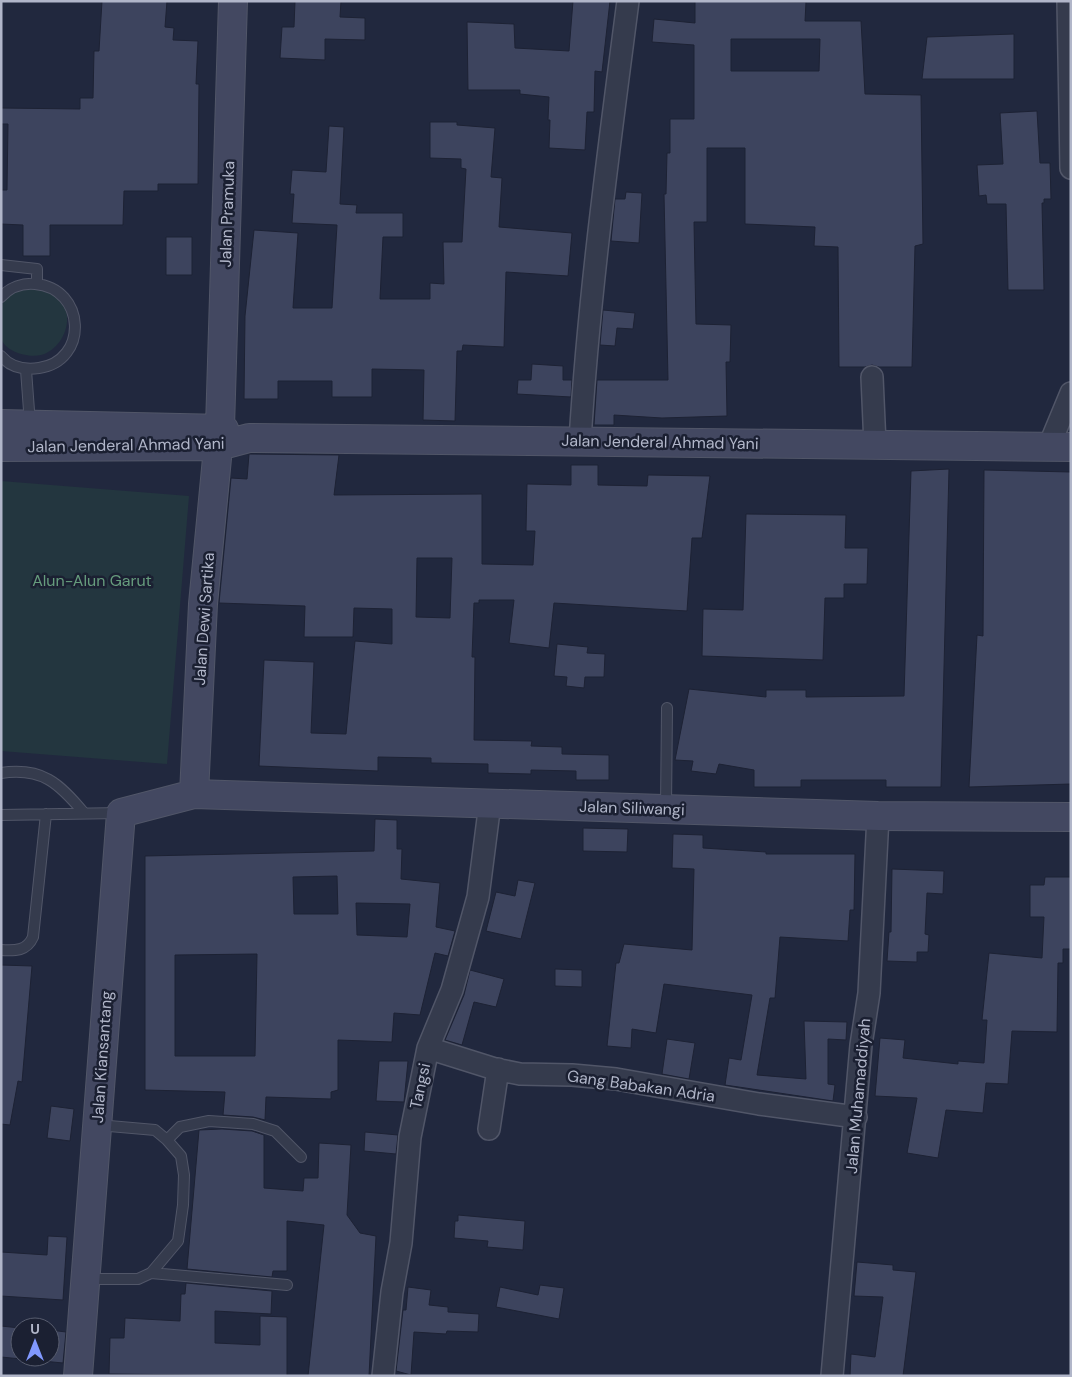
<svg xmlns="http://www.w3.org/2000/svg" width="1072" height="1377" viewBox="0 0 1072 1377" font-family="'DM Sans',sans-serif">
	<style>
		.green { fill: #23363f }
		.building { fill: #3d445e; stroke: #1d2234; fill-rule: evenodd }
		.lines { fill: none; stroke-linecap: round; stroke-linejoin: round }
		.lane-casing { stroke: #515668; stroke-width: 12 }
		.street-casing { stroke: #515668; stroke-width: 24 }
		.secondary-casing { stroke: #515668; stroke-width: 30 }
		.lane { stroke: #353b4d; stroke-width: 10 }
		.street { stroke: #353b4d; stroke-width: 21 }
		.secondary { stroke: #434861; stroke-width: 28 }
		.labels { text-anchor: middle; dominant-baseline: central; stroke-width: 5; stroke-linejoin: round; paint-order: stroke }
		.street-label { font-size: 16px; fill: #b1b6c9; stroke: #1b2032 }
		.park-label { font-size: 16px; fill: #669c7d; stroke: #1b2032 }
	</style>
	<rect width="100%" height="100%" fill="#21283e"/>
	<path class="green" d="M 40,286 C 46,290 55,294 60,299 C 76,318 63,349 41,355 C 28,358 5,352 1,338 C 0,334 1,327 1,323 C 1,308 1,294 18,288 C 24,286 34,287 40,286 Z
		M 1,481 L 189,496 L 167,764 L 1,751 Z"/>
	<path class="building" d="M 102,1 L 167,1 L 165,27 L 174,28 L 173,40 L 198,41 L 196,84 L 199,84 L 198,184 L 158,184 L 158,191 L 124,191 L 123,225 L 50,225 L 50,256 L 23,256 L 23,225 L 1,224 L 1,190 L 7,190 L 8,124 L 1,124 L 1,108 L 80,109 L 80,98 L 93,98 L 94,51 L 99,51 Z
		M 295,1 L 341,1 L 340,17 L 365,18 L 365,40 L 325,39 L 325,60 L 280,58 L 282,27 L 294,27 Z
		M 573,1 L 610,1 L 602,72 L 595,71 L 594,112 L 587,112 L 585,150 L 549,148 L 550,120 L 548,120 L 549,97 L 520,94 L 520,90 L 468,90 L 467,22 L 514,24 L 515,48 L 569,51 Z
		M 695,1 L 806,2 L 805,21 L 861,21 L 865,94 L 921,95 L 923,244 L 915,246 L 912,367 L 879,367 L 872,365 L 865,367 L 839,367 L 838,247 L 814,246 L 815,227 L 745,224 L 745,148 L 707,148 L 707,222 L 694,222 L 696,324 L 731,325 L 730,362 L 726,362 L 727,416 L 662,418 L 614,415 L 614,425 L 594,425 L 597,380 L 668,380 L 664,194 L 666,194 L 667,153 L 670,153 L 670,119 L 694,119 L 694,45 L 652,42 L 654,19 L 695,23 ZM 731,39 L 820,39 L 819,71 L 731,71 Z
		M 1014,34 L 1014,79 L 922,79 L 927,37 Z
		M 1037,111 L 1040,163 L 1050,163 L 1051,199 L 1044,199 L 1044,203 L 1042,203 L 1044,290 L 1008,290 L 1006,204 L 987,204 L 986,195 L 979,196 L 977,165 L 1003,164 L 1000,113 Z
		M 430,122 L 457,122 L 457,125 L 495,128 L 491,177 L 502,178 L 499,227 L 572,233 L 568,276 L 506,272 L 504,347 L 463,345 L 462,351 L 457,351 L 455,421 L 423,420 L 424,370 L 372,369 L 372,397 L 332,397 L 332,381 L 278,381 L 278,399 L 244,399 L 245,316 L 254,230 L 298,233 L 293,308 L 332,308 L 337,225 L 292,223 L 294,194 L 290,194 L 292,170 L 326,172 L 329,126 L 344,127 L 340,204 L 357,205 L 356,213 L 403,213 L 403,237 L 383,237 L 380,299 L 430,299 L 430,283 L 444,284 L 443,242 L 462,242 L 466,169 L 461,168 L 461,159 L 430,158 Z
		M 626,192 L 642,193 L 639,243 L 611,241 L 615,199 L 625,199 Z
		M 166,237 L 192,237 L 192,275 L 166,275 Z
		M 603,310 L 635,313 L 633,329 L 617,328 L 615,346 L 600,345 Z
		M 532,364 L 563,366 L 563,380 L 572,380 L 571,397 L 517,394 L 518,380 L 531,380 Z
		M 249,454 L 339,455 L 334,495 L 482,494 L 482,564 L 533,565 L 535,531 L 526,531 L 527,484 L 571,485 L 571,465 L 598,465 L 598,485 L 647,486 L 648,475 L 710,476 L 702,538 L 692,538 L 687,611 L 554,603 L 549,648 L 509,643 L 514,600 L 479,600 L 479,603 L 474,603 L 472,657 L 475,657 L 474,740 L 532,741 L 531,746 L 562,747 L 562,754 L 609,755 L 609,780 L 576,780 L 576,771 L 531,770 L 531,774 L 488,773 L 488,764 L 431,763 L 431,758 L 378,757 L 378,771 L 259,766 L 264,660 L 314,662 L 311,733 L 346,734 L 355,641 L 392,644 L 392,609 L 354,608 L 353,637 L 304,637 L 305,606 L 219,603 L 231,478 L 247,479 ZM 417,558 L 452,558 L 450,618 L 416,617 Z
		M 949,469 L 941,787 L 886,787 L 886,780 L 801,780 L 801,787 L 754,787 L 754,770 L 719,764 L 716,774 L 691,771 L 693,761 L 675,760 L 689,689 L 766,697 L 766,690 L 806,690 L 806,697 L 904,696 L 911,471 Z
		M 984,470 L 1071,472 L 1071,784 L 969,787 L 977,635 L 983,636 Z
		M 746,514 L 846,515 L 845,548 L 868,548 L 867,584 L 844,584 L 844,598 L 825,598 L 823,660 L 702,656 L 703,609 L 743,610 Z
		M 557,644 L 588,647 L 587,653 L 605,654 L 604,677 L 585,677 L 584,688 L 566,686 L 567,677 L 554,676 Z
		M 375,819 L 397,820 L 397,849 L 402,849 L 401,879 L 440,883 L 436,927 L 455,931 L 448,956 L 435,953 L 420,1015 L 394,1013 L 392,1042 L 338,1040 L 338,1090 L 331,1092 L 331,1099 L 266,1097 L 265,1120 L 253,1117 L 223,1115 L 225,1092 L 145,1090 L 145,856 L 374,851 ZM 337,876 L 338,914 L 294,914 L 293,877 ZM 356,903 L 410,904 L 407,937 L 357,935 ZM 257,954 L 255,1056 L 175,1056 L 175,955 Z
		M 583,828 L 628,829 L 627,852 L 583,851 Z
		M 673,834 L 703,835 L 703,848 L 766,852 L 766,854 L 855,854 L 854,910 L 850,910 L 848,941 L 780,937 L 775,998 L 770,998 L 757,1075 L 806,1079 L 804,1021 L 847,1022 L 846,1040 L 828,1039 L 828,1084 L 835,1085 L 833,1101 L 725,1085 L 729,1058 L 741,1060 L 752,995 L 664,984 L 656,1033 L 632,1029 L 631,1048 L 607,1046 L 616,963 L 619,963 L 624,944 L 692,950 L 694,869 L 672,868 Z
		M 892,869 L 944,871 L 943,894 L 927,893 L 925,934 L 929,935 L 928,952 L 917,952 L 917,962 L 887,961 L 889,932 L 891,932 Z
		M 1045,877 L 1071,877 L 1071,949 L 1063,949 L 1063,963 L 1058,963 L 1057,1032 L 1012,1031 L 1008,1084 L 986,1083 L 983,1113 L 946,1110 L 938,1158 L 907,1153 L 917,1098 L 875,1096 L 880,1038 L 905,1040 L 903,1058 L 958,1064 L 958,1061 L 984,1063 L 987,1020 L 982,1020 L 989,953 L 1042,958 L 1044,917 L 1030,917 L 1030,885 L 1044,885 Z
		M 518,880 L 535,883 L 521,939 L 486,931 L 496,892 L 515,896 Z
		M 1,965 L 32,966 L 22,1082 L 18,1081 L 10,1125 L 1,1124 Z
		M 555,969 L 582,970 L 582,987 L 555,986 Z
		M 470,970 L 504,979 L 496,1007 L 474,1002 L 462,1045 L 445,1040 L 464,995 Z
		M 667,1039 L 695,1043 L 689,1079 L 662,1074 Z
		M 379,1061 L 408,1061 L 404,1102 L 376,1101 Z
		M 51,1106 L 74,1109 L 70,1141 L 47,1138 Z
		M 222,1129 L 252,1131 L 264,1135 L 264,1188 L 303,1191 L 304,1178 L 318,1178 L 319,1143 L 351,1145 L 347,1215 L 360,1233 L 376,1236 L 369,1376 L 308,1376 L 324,1225 L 287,1221 L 287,1271 L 273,1271 L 272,1277 L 187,1269 L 199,1130 Z
		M 365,1132 L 398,1135 L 396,1154 L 364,1151 Z
		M 458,1215 L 525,1221 L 523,1250 L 487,1247 L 488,1241 L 454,1238 L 455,1221 L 458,1221 Z
		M 48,1236 L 67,1237 L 63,1300 L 1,1296 L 1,1252 L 47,1255 Z
		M 857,1262 L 893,1265 L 893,1270 L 916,1272 L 903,1376 L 850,1376 L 851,1354 L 875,1357 L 883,1297 L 854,1296 Z
		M 186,1283 L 272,1291 L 271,1314 L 215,1311 L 215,1343 L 260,1345 L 260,1316 L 287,1317 L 287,1376 L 109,1374 L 110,1338 L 124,1338 L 125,1318 L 180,1321 L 181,1294 L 185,1294 Z
		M 540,1285 L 564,1288 L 559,1319 L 496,1307 L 500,1287 L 538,1295 Z
		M 408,1287 L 431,1290 L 429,1305 L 448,1307 L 448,1312 L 479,1314 L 478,1332 L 447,1331 L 446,1334 L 414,1332 L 411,1375 L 396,1371 L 403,1310 L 406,1310 Z
		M 1,1326 L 20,1328 L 20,1357 L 50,1357 L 50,1330 L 66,1332 L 63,1363 L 1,1357 Z"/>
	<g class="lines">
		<defs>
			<path id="lane" d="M 1,265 L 37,269 L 37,284
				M 1,297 C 10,287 23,283 35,284 C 86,288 89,361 39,368 C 25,370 11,368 1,356
				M 26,370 L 30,424
				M 1,773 C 42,767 59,783 84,813
				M 666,808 L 667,708
				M 1,815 L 120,813
				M 1,950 C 15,951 27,951 33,937 L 46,814
				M 167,1140 L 180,1127 L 209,1121 L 253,1124 L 275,1131 L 301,1157
				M 151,1273 L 287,1285
				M 87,1279 L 138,1279 L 151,1273 L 178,1241 L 183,1205 L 184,1175 L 181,1156 L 167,1140 L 155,1130 L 98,1125"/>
			<path id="street" d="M 1068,1 L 1071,168
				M 872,377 L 875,445
				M 580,441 C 589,293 609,148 628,1
				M 1049,446 L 1071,393
				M 428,1048 L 495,1069 L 520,1074 L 572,1075 L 616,1079 L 759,1104 L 856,1117
				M 489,1129 L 498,1069
				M 383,1376 L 392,1292 L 401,1243 L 410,1137 L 428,1048 L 452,990 L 478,897 L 490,803
				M 832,1376 L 861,1045 L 869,993 L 878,816"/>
			<path id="secondary" d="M 1,424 L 224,429
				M 1,447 L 219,446 L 249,438 L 1071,447
				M 194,794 L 203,604 L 220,427 L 233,1
				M 78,1376 L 121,813 L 194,794 L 878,816 L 1071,817"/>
		</defs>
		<use href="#lane" class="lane-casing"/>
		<use href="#street" class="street-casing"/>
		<use href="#secondary" class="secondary-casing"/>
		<use href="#lane" class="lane"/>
		<use href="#street" class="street"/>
		<use href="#secondary" class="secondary"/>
	</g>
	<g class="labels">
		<g class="street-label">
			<text transform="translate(227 214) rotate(-88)">Jalan Pramuka</text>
			<text transform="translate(660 442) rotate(1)">Jalan Jenderal Ahmad Yani</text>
			<text transform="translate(126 445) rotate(-1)">Jalan Jenderal Ahmad Yani</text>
			<text transform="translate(204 619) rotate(-86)">Jalan Dewi Sartika</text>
			<text transform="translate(632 808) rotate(2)">Jalan Siliwangi</text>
			<text transform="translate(102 1057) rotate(-86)">Jalan Kiansantang</text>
			<text transform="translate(420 1086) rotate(-78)">Tangsi</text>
			<text transform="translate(641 1086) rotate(8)">Gang Babakan Adria</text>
			<text transform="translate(858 1096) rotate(-85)">Jalan Muhamaddiyah</text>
		</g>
		<g class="park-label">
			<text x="92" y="580">Alun-Alun Garut</text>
		</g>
	</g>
	<rect width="1072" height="1377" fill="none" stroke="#b1b6c9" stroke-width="5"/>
	<g transform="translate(35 1342)"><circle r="24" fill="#1b2032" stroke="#575c6e"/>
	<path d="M0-4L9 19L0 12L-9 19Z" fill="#8198fe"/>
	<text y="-8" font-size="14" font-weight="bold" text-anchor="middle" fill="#b1b6c9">U</text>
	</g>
</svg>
